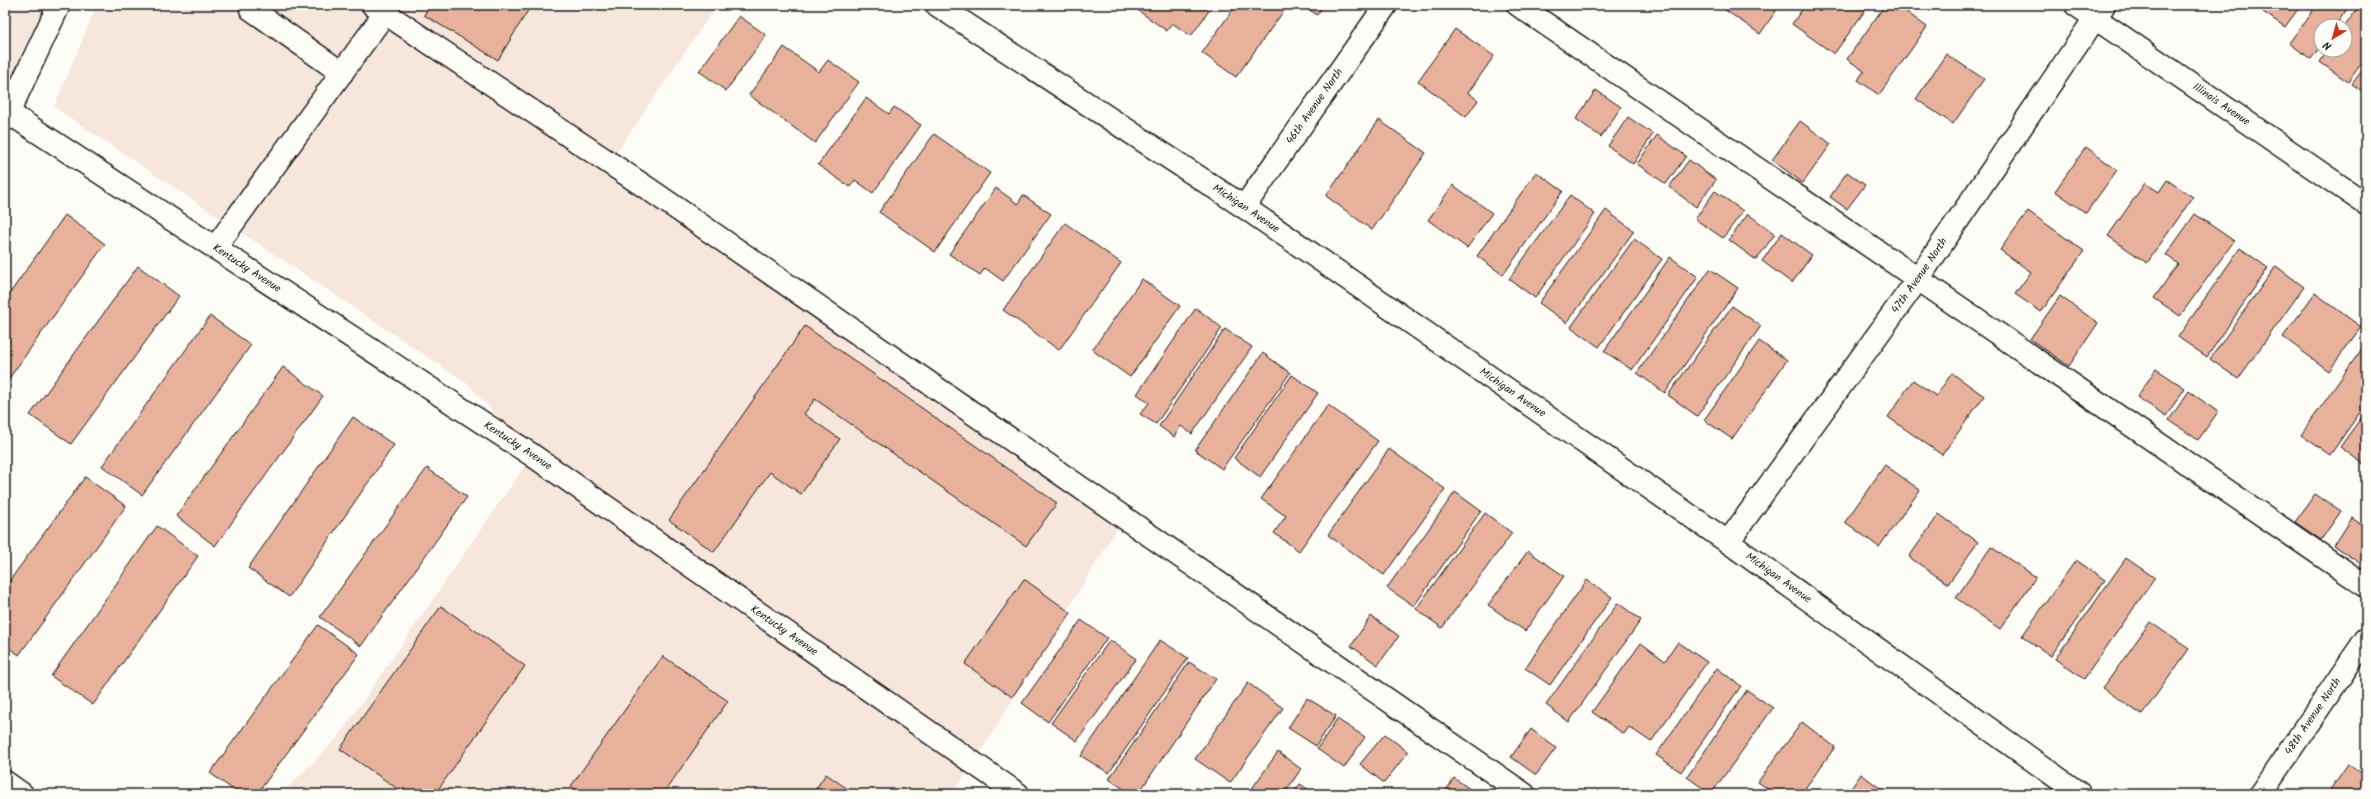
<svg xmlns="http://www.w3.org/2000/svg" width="2371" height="799" viewBox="0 0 2371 799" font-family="Kalam,sans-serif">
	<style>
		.built { fill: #f6e6dc }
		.building { fill: #e7b19c; stroke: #1c1c1c }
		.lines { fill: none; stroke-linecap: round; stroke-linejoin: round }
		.minor-casing { stroke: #1c1c1c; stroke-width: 25 }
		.minor { stroke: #fdfcf7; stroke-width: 22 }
		.labels { text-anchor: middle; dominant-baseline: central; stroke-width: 4; stroke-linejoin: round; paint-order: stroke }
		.street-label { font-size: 11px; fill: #1c1c1c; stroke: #fdfcf7 }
	</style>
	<rect width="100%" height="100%" fill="#fdfcf7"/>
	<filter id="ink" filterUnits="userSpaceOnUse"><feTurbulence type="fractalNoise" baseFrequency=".025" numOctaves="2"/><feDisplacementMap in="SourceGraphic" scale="8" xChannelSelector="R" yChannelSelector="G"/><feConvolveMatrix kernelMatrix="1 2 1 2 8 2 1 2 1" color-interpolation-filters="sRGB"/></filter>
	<g filter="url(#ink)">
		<path class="built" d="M 5,5 L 60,5 L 5,120 Z
			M 97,5 L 717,5 L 610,162 L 1124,517 L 974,763 L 952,794 L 281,794 L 337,739 L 532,455 L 468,384 L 54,107 Z"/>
		<path class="building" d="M 430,5 L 527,5 L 530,7 L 498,60 L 424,15 Z
			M 1139,5 L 1213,5 L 1191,36 L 1172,23 L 1167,31 L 1136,9 Z
			M 1236,5 L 1288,5 L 1236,77 L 1202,53 Z
			M 1303,5 L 1324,5 L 1317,15 Z
			M 1718,5 L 1780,5 L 1760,34 Z
			M 1805,5 L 1869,5 L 1834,54 L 1792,24 Z
			M 1885,5 L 1897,5 L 1927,27 L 1879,95 L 1858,80 L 1864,71 L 1847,59 Z
			M 2267,5 L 2301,5 L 2285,27 L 2263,12 Z
			M 2317,5 L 2350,5 L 2335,26 L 2321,26 L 2321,45 L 2311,59 L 2289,43 Z
			M 2360,5 L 2366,5 L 2366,57 L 2348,82 L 2320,62 L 2328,50 L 2345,50 L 2345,26 Z
			M 739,16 L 766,35 L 726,91 L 699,71 Z
			M 1455,29 L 1494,56 L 1468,93 L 1478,100 L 1466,117 L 1418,81 Z
			M 784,47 L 819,72 L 828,60 L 859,82 L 815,143 L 749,95 Z
			M 1946,54 L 1984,79 L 1953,124 L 1916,99 Z
			M 2366,65 L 2366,94 L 2352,84 Z
			M 1596,90 L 1621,107 L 1601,137 L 1576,119 Z
			M 866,98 L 889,114 L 894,107 L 921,125 L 873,193 L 855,180 L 850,187 L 818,165 Z
			M 1628,117 L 1653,134 L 1633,164 L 1608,146 Z
			M 1379,120 L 1426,153 L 1372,230 L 1326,196 Z
			M 1800,121 L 1831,144 L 1803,183 L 1772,160 Z
			M 934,134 L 990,173 L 935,252 L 879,212 Z
			M 1657,135 L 1686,156 L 1666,184 L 1637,164 Z
			M 2086,147 L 2117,170 L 2086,213 L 2055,191 Z
			M 1689,160 L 1716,180 L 1696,207 L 1669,187 Z
			M 1536,172 L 1563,191 L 1503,275 L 1477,256 Z
			M 1847,172 L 1865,185 L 1847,209 L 1830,197 Z
			M 2167,180 L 2193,197 L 2147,263 L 2108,236 L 2145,183 L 2159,192 Z
			M 1453,185 L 1492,213 L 1467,248 L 1428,220 Z
			M 996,188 L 1018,204 L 1023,195 L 1051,214 L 1003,281 L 985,268 L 980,275 L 949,254 Z
			M 1715,191 L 1743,211 L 1723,238 L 1695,219 Z
			M 1570,195 L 1595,214 L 1535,298 L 1509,279 Z
			M 1606,210 L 1634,231 L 1567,323 L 1539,303 Z
			M 2028,211 L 2084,251 L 2041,312 L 2015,294 L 2031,272 L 2000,250 Z
			M 1748,214 L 1775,234 L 1756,260 L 1729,240 Z
			M 2195,214 L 2234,241 L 2180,316 L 2154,298 L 2178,264 L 2166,255 Z
			M 65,215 L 105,244 L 5,384 L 5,300 Z
			M 1065,223 L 1121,263 L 1059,350 L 1003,310 Z
			M 1782,233 L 1812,255 L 1792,283 L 1762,261 Z
			M 1634,239 L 1662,259 L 1599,347 L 1571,327 Z
			M 2240,248 L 2268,268 L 2207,357 L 2178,337 Z
			M 1670,257 L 1698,277 L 1632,370 L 1604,351 Z
			M 138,266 L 179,296 L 71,444 L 30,415 Z
			M 2276,266 L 2304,287 L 2238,379 L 2210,359 Z
			M 1710,269 L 1738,288 L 1665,393 L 1637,373 Z
			M 1142,279 L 1180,306 L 1130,377 L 1092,350 Z
			M 2315,293 L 2361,327 L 2329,371 L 2283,337 Z
			M 2060,296 L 2098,323 L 2069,366 L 2030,339 Z
			M 1732,306 L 1761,326 L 1697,416 L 1668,395 Z
			M 1196,308 L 1222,328 L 1156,424 L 1140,414 L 1149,403 L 1137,394 Z
			M 210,316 L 251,345 L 142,495 L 102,466 Z
			M 805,326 L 1057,503 L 1026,546 L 815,399 L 804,414 L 840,439 L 801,494 L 770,472 L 714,552 L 669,520 Z
			M 1225,329 L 1252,347 L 1192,434 L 1181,426 L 1174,437 L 1159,426 Z
			M 1759,341 L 1787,360 L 1732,439 L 1704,420 Z
			M 2366,343 L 2366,404 L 2330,455 L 2301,435 Z
			M 1263,353 L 1290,373 L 1222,469 L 1195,450 Z
			M 283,367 L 323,396 L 215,546 L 176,516 Z
			M 2156,369 L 2185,388 L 2166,416 L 2137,397 Z
			M 1952,373 L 1984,396 L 1942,455 L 1888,417 L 1913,380 L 1936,396 Z
			M 1292,375 L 1318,393 L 1260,477 L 1234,458 Z
			M 2189,391 L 2218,412 L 2198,440 L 2169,420 Z
			M 1328,405 L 1378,441 L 1299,551 L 1274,533 L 1286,516 L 1261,499 Z
			M 2366,411 L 2366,466 L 2340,447 Z
			M 353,417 L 394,445 L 289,597 L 248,568 Z
			M 1389,449 L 1445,489 L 1384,575 L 1328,535 Z
			M 1885,465 L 1920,490 L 1879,547 L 1845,522 Z
			M 427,468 L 467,497 L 361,646 L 320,617 Z
			M 85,477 L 126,506 L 19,655 L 5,645 L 5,587 Z
			M 1455,492 L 1481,511 L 1414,606 L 1387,588 Z
			M 2315,494 L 2341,511 L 2321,540 L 2295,522 Z
			M 1485,513 L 1512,533 L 1442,628 L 1416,609 Z
			M 1939,514 L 1978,542 L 1948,584 L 1909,557 Z
			M 2352,518 L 2366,528 L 2366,556 L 2361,564 L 2334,546 Z
			M 157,526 L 198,556 L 93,705 L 51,676 Z
			M 1991,547 L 2036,577 L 2000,629 L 1956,598 Z
			M 1528,551 L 1564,576 L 1525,631 L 1488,605 Z
			M 2126,558 L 2155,578 L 2084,679 L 2055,659 Z
			M 2076,560 L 2105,580 L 2051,656 L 2022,636 Z
			M 1024,579 L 1071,613 L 1012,697 L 965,664 Z
			M 1587,580 L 1612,597 L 1550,685 L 1525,668 Z
			M 1618,603 L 1641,620 L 1569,722 L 1546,705 Z
			M 441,606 L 525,666 L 435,794 L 405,794 L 340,749 Z
			M 1371,616 L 1399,636 L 1378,665 L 1351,646 Z
			M 1081,620 L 1107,638 L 1048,722 L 1022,703 Z
			M 2150,622 L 2189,649 L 2142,715 L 2103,688 Z
			M 318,625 L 359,654 L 257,794 L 239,794 L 210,773 Z
			M 1110,640 L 1136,659 L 1077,741 L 1051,723 Z
			M 1160,640 L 1188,658 L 1109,773 L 1081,756 Z
			M 1678,642 L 1707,662 L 1651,742 L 1629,727 L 1624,734 L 1592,712 L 1641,643 L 1665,661 Z
			M 663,656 L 728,701 L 663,794 L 582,794 L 571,786 Z
			M 1189,662 L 1216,679 L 1138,794 L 1131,794 L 1109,779 Z
			M 1717,668 L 1741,686 L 1681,772 L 1656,755 Z
			M 1248,683 L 1283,708 L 1230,783 L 1195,759 Z
			M 1747,690 L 1773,708 L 1711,794 L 1687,777 Z
			M 1307,698 L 1336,716 L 1316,746 L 1288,728 Z
			M 1337,719 L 1365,737 L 1344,768 L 1317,749 Z
			M 1802,722 L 1835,747 L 1801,794 L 1775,794 L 1758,782 Z
			M 1531,729 L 1556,748 L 1536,775 L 1511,757 Z
			M 1385,734 L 1408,752 L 1384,783 L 1360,764 Z
			M 1278,752 L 1301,769 L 1284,794 L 1248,794 Z
			M 2348,764 L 2366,776 L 2366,794 L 2327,794 Z
			M 826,774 L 855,794 L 812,794 Z
			M 1861,774 L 1888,794 L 1847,794 Z
			M 1454,778 L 1477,794 L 1444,794 Z
			M 1300,784 L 1315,794 L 1293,794 Z
			M 1195,787 L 1206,794 L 1190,794 Z"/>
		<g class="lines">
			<defs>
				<g id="minor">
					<path d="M 373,5 L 650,190 L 1524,794"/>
					<path id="s1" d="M 937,5 L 1244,207 L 1728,542 L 2080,794"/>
					<path d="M 1518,5 L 2366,586"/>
					<path id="s2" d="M 2076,5 L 2366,204"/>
					<path d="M 251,9 L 342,73"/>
					<path id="s3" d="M 9,113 L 532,455 L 1018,794"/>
					<path d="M 5,120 L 59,5"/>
					<path id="s4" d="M 1244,207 L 1386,5"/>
					<path d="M 215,248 L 385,13"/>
					<path id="s5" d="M 1728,542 L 1918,279 L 2104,5"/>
					<path d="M 5,782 L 22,794"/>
					<path id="s6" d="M 2260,794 L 2366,639"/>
				</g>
			</defs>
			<use href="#minor" class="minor-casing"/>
			<use href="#minor" class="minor"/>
		</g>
	</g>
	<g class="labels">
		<g class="street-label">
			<text stroke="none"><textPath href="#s2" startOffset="176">Illinois Avenue</textPath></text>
			<text stroke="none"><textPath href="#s4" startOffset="123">46th Avenue North</textPath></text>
			<text stroke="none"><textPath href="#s1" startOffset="370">Michigan Avenue</textPath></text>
			<text stroke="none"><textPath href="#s3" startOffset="284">Kentucky Avenue</textPath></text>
			<text stroke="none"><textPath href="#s5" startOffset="328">47th Avenue North</textPath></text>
			<text stroke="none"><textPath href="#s1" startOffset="694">Michigan Avenue</textPath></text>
			<text stroke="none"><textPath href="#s3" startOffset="608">Kentucky Avenue</textPath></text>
			<text stroke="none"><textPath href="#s1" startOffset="1018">Michigan Avenue</textPath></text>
			<text stroke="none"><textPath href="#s3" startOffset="932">Kentucky Avenue</textPath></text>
			<text stroke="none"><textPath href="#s6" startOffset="94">48th Avenue North</textPath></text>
		</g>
	</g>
	<rect width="2371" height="799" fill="none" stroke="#fdfcf7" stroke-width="20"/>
	<rect x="10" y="10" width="2351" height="779" fill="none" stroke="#1c1c1c" stroke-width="1.5" filter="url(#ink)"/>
	<g transform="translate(2333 38) rotate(217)"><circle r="19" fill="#fdfcf7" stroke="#a3a29f"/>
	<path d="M0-3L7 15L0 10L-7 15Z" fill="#c8321e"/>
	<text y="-6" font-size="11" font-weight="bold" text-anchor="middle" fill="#1c1c1c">N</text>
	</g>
</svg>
